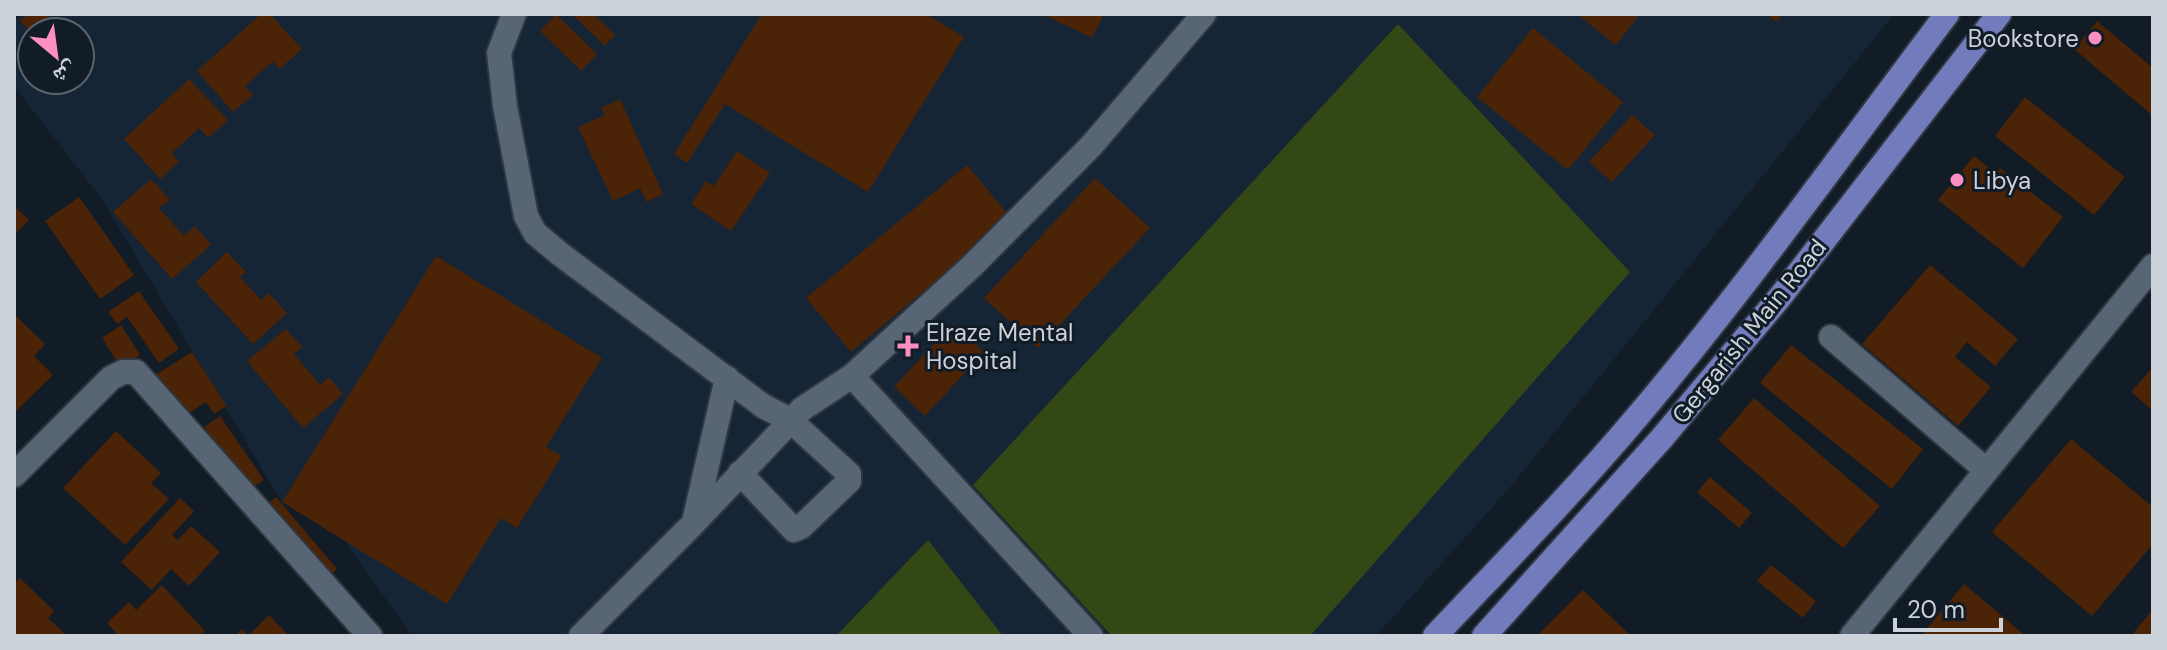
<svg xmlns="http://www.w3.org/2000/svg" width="2167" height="650" viewBox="0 0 2167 650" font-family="'DM Sans','Noto Naskh Arabic',sans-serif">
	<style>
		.built { fill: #162535; fill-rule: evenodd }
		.green { fill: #344816 }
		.building { fill: #4b2307 }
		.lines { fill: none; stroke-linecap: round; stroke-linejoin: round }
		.minor-casing { stroke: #313740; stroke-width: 28 }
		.major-casing { stroke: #313740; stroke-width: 28 }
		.minor { stroke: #586574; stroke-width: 24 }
		.major { stroke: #727cbc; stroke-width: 24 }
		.poi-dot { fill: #fc8fc1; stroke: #111c27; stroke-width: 3 }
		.labels { text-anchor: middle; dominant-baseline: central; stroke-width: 6; stroke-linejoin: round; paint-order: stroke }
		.poi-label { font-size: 24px; fill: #cbd2da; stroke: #111c27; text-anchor: start }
		.street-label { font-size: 24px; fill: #cbd2da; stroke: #111c27 }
	</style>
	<rect width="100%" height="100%" fill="#111c27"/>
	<path class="built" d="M 21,14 L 1894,14 L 1507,491 L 1376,636 L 412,636 L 345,541 L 282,502 L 103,201 L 14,86 L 14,22 ZM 32,32 L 80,32 L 80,80 L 32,80 Z"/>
	<path class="green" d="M 1398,24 L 1630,272 L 1310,636 L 1112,636 L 973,485 Z
		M 928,540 L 1003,636 L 836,636 Z"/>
	<path class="building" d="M 27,14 L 47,14 L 50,16 L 35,32 L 31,32 L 20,21 Z
		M 261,14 L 270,14 L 302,49 L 280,69 L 273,61 L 245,86 L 253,95 L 233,112 L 197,71 Z
		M 556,14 L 597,54 L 581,71 L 540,31 Z
		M 572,14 L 593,14 L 615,35 L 605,46 Z
		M 762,14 L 926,14 L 964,37 L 868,192 L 725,104 L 687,163 L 674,154 Z
		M 1042,14 L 1104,14 L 1092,38 Z
		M 1577,14 L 1640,14 L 1616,45 Z
		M 1766,14 L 1783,14 L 1776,22 Z
		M 2097,21 L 2153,68 L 2153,116 L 2074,49 Z
		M 1533,28 L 1623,102 L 1568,170 L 1477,97 Z
		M 189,79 L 228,120 L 208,138 L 199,128 L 172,153 L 179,161 L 160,179 L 124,139 Z
		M 2025,97 L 2125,177 L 2094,215 L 1995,136 Z
		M 620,99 L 663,194 L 646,202 L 640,188 L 613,201 L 578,127 L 605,115 L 601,108 Z
		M 1632,115 L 1655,135 L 1612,182 L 1589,162 Z
		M 737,151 L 770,173 L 731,231 L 691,204 L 706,181 L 714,186 Z
		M 1974,156 L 1996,173 L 2000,168 L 2063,217 L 2023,268 L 1938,200 Z
		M 967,165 L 1011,218 L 851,352 L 806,298 Z
		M 1095,178 L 1150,228 L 1038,348 L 984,298 Z
		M 151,179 L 170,200 L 159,208 L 184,236 L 195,226 L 211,245 L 172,279 L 113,212 Z
		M 79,197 L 134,275 L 100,299 L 45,221 Z
		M 14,206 L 29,220 L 14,235 Z
		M 227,252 L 246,272 L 240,277 L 261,300 L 269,293 L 287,313 L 253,344 L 196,282 Z
		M 436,256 L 602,358 L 546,447 L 562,456 L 517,528 L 501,518 L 447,604 L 282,502 Z
		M 1930,265 L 2018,339 L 1995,366 L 1967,342 L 1955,357 L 1991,387 L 1958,426 L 1862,344 Z
		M 139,291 L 179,349 L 159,363 L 127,317 L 117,324 L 108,312 Z
		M 14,314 L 45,344 L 34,356 L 53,375 L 14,413 Z
		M 953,323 L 984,352 L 925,416 L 894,387 Z
		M 121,325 L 140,355 L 121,368 L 102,338 Z
		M 286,329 L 302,347 L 294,354 L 320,385 L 329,377 L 343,394 L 303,428 L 247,361 Z
		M 1791,345 L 1923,449 L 1892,489 L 1760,383 Z
		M 192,352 L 227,406 L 214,414 L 206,402 L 180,419 L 152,377 Z
		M 2153,367 L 2153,411 L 2131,392 Z
		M 1754,398 L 1880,506 L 1843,548 L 1718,440 Z
		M 220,416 L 264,480 L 248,491 L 204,427 Z
		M 116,431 L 161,473 L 151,483 L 169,499 L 125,545 L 63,488 Z
		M 2071,439 L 2153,507 L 2153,544 L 2092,616 L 1992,532 Z
		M 1710,477 L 1752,513 L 1739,528 L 1697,492 Z
		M 276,497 L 337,569 L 327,578 L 266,505 Z
		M 180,498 L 194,511 L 172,535 L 178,540 L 191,526 L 220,552 L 189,586 L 171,569 L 152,590 L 121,562 Z
		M 1771,565 L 1816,601 L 1803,618 L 1757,581 Z
		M 20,578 L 54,611 L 48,618 L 67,636 L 14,636 L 14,585 Z
		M 1964,584 L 2026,636 L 1921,636 Z
		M 162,585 L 205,631 L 200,636 L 119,636 L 107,623 L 129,602 L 136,610 Z
		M 1583,590 L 1631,636 L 1537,636 Z
		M 2153,609 L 2153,636 L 2131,636 Z
		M 269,615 L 289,636 L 235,636 L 242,629 L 248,636 Z"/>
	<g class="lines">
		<defs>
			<path id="minor" d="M 514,14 L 499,53 L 505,106 L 526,216 L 535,233 L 560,254 L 763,406 L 790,420 L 849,474 L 849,481 L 801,527 L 794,530 L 740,473
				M 1831,337 L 1986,470
				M 852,376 L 1091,636
				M 14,475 L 111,378 L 123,372 L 136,372 L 370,636
				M 694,522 L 727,378
				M 581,636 L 693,524 L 802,409 L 852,376 L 972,266 L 1091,146 L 1204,14
				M 1852,636 L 2153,266"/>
			<path id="major" d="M 1435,636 C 1503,564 1573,493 1637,417 C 1746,288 1845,149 1947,14
				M 1484,636 L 1662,438 L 1780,297 L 1999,14"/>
		</defs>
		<use href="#minor" class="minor-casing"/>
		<use href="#major" class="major-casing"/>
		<use href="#minor" class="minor"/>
		<use href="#major" class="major"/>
	</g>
	<g class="poi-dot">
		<circle cx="2095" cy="38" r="8"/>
		<circle cx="1957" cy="180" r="8"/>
		<path d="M904 334h8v8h8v8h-8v8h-8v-8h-8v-8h8z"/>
	</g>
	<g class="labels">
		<g class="poi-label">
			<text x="2079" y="38" text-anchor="end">Bookstore</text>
			<text x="1973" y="180">Libya</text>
			<text x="926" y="332">Elraze Mental<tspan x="926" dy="28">Hospital</tspan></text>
		</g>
		<g class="street-label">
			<text transform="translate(1749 331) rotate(-51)">Gergarish Main Road</text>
		</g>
	</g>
	<rect width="2167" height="650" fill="none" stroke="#cbd2da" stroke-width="32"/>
	<g transform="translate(56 56) rotate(151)"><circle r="38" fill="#111c27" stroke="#5b656f" stroke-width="2"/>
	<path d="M0-6L14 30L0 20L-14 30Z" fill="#fc8fc1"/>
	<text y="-12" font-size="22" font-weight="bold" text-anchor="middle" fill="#cbd2da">ش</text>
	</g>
	<path d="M1895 618v12h106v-12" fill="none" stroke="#cbd2da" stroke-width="4"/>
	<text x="1907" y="618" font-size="24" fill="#cbd2da" stroke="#111c27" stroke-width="6" paint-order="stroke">20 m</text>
</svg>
